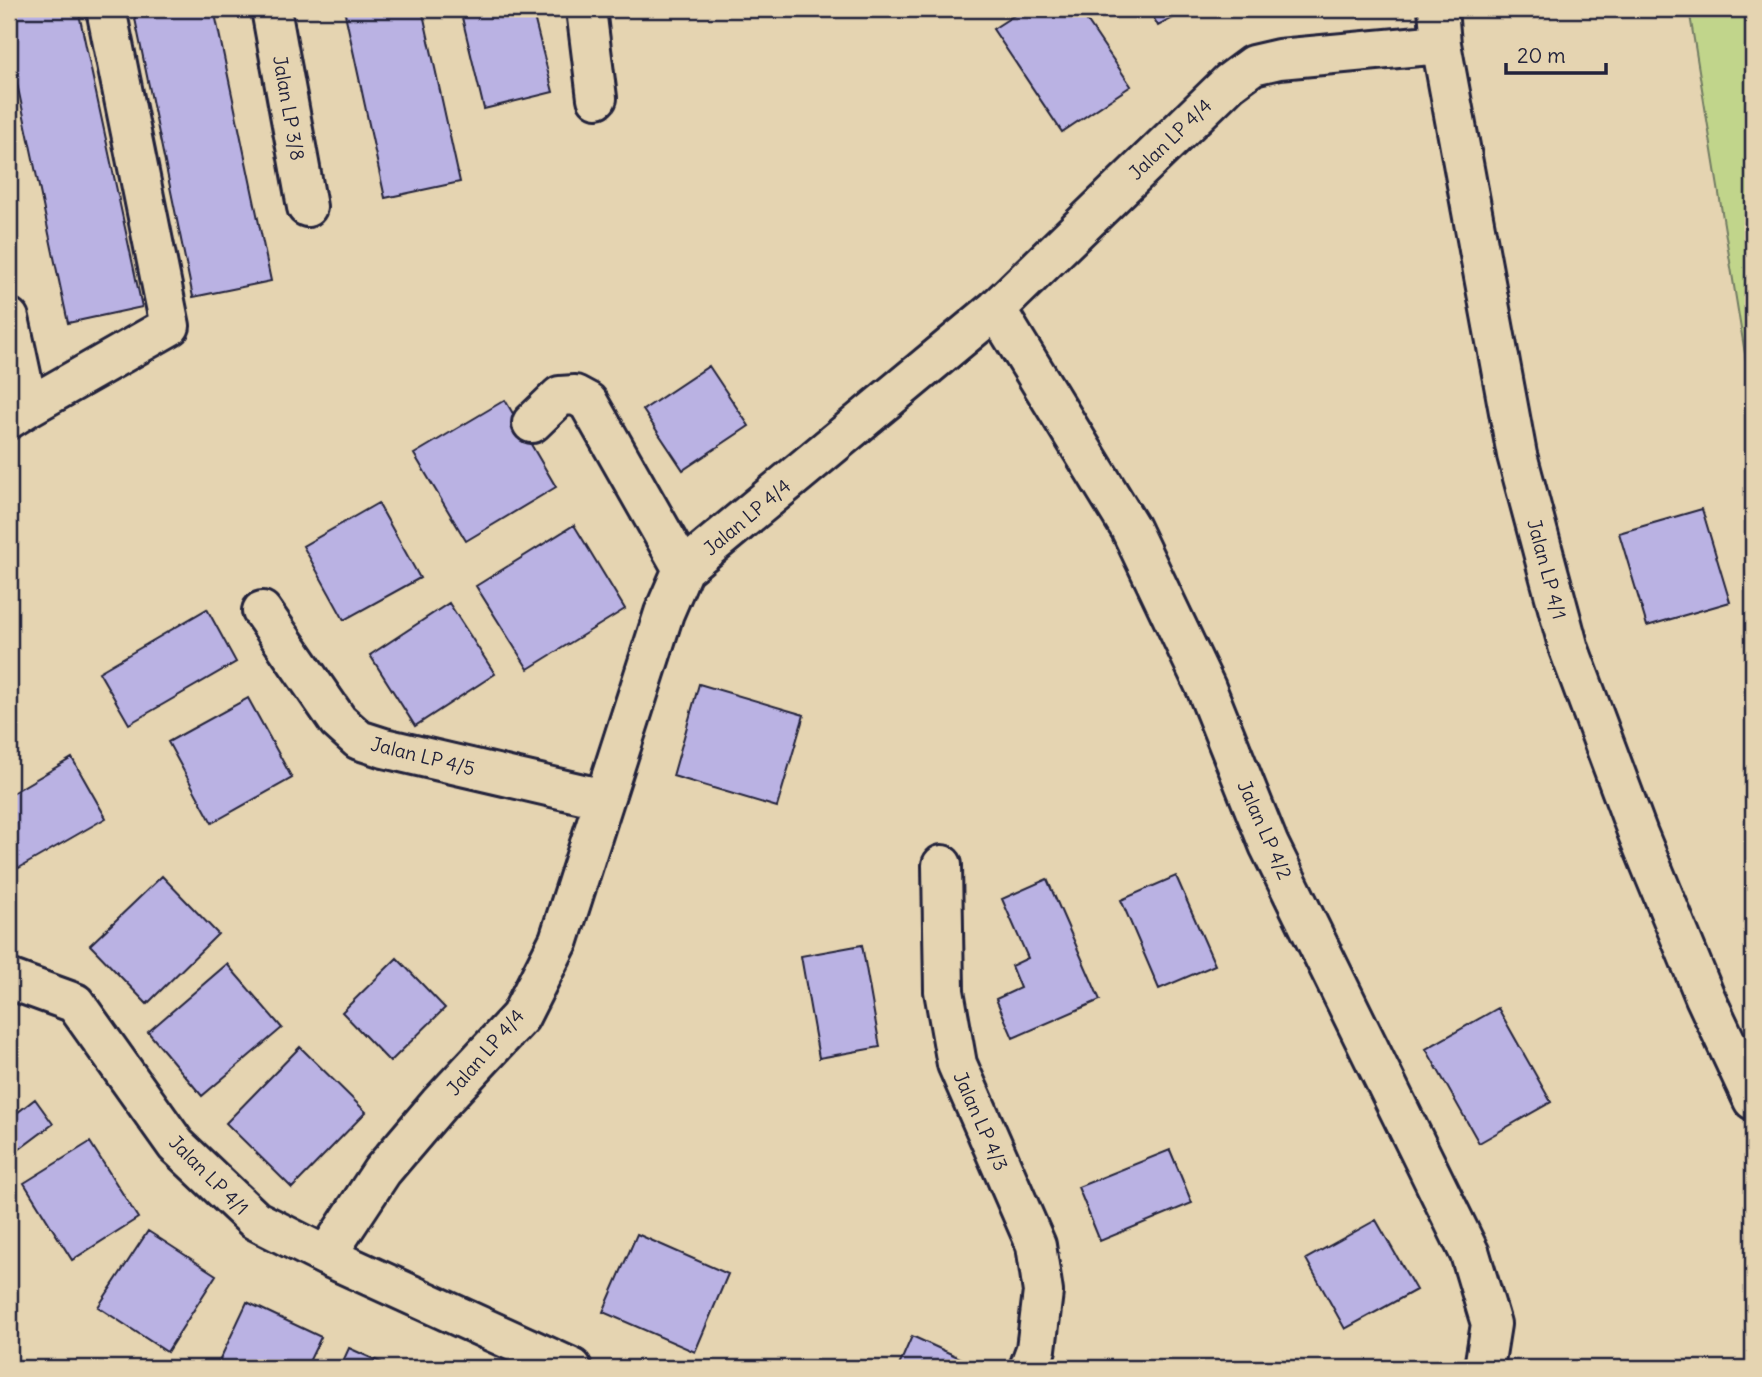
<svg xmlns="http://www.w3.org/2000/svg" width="1762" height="1377" viewBox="0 0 1762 1377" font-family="Delius,sans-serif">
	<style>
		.green { fill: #c1d58b; stroke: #727c63; stroke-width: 2 }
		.building { fill: #bab2e3; stroke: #22223b; stroke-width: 2 }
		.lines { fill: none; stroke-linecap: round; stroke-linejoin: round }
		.minor-casing { stroke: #22223b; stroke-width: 44 }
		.minor { stroke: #e5d4b1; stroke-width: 38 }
		.labels { text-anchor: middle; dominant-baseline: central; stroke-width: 6; stroke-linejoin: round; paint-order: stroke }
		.street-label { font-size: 19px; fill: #22223b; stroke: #e5d4b1 }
	</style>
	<rect width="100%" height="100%" fill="#e5d4b1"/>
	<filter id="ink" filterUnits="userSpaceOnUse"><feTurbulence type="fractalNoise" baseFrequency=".0143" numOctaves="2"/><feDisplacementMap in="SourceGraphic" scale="14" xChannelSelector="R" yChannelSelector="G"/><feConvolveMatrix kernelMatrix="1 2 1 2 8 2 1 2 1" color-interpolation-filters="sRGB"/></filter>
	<g filter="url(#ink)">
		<path class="green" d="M 1689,9 L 1753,9 L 1753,403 Z"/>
		<path class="building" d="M 9,9 L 78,9 L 142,307 L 68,323 L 9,46 Z
			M 133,9 L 214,9 L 271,281 L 193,297 Z
			M 344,9 L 422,9 L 460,182 L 385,198 Z
			M 460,9 L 532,9 L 553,92 L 484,109 Z
			M 1024,9 L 1079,9 L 1131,86 L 1062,132 L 993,29 Z
			M 1149,9 L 1190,9 L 1158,26 Z
			M 709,366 L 749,426 L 683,470 L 643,410 Z
			M 505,400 L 556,487 L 466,541 L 414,454 Z
			M 378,503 L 420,578 L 344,620 L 303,546 Z
			M 1702,509 L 1730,602 L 1647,626 L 1619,533 Z
			M 574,525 L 625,609 L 528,669 L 476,586 Z
			M 449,603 L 495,674 L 415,726 L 370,655 Z
			M 207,609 L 236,662 L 129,724 L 99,672 Z
			M 699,684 L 804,715 L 777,807 L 673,776 Z
			M 248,698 L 292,778 L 212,823 L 168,742 Z
			M 72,758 L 106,818 L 19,868 L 9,851 L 9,795 Z
			M 162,876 L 218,934 L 147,1004 L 90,945 Z
			M 1176,876 L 1215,965 L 1159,989 L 1121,900 Z
			M 1047,879 L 1100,1000 L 1013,1038 L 996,999 L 1020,988 L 1011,966 L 1028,958 L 1002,899 Z
			M 862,945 L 880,1047 L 819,1058 L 801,956 Z
			M 397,958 L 445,1008 L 390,1062 L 342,1012 Z
			M 227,964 L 282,1028 L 202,1096 L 148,1032 Z
			M 1498,1008 L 1551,1102 L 1479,1143 L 1426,1049 Z
			M 300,1047 L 366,1112 L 292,1188 L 226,1123 Z
			M 35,1099 L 53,1124 L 9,1157 L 9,1111 L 13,1116 Z
			M 90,1142 L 138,1218 L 72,1260 L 24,1183 Z
			M 1170,1150 L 1192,1203 L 1100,1241 L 1078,1187 Z
			M 1376,1220 L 1416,1290 L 1345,1329 L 1306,1259 Z
			M 148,1231 L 216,1275 L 167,1352 L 98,1307 Z
			M 637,1234 L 728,1274 L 695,1352 L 603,1312 Z
			M 247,1302 L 321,1337 L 306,1368 L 216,1368 Z
			M 912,1336 L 982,1368 L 898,1368 Z
			M 349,1348 L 393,1368 L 340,1368 Z"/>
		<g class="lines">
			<defs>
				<path id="minor" d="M 271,9 L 307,207
					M 586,9 L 597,98
					M 1438,9 L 1441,44 L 1517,455 L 1569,649 L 1638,834 L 1705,997 L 1753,1100
					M 996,309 L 1130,528 L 1206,688 L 1269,845 L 1470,1254 L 1491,1324 L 1484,1368
					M 9,318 L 28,407 L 9,419
					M 28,407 L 170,326 L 106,9
					M 532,423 L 560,396 L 575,395 L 588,402 L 683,569
					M 262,611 L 338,721 L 359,740 L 384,748 L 604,799
					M 942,865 L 944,991 L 957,1064 L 1036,1245 L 1043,1292 L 1036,1349 L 1029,1368
					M 9,979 L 75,1003 L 176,1145 L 255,1220 L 326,1256 L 572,1368
					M 326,1256 L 382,1171 L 439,1104 L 520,1017 L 559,940 L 664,613 L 683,569 L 996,309 L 1230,82 L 1253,65 L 1279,59 L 1441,44"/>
			</defs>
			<use href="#minor" class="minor-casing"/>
			<use href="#minor" class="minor"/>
		</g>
	</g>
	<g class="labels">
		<g class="street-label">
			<text transform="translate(289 108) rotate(80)">Jalan LP 3/8</text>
			<text transform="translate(1170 139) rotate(-44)">Jalan LP 4/4</text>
			<text transform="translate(747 517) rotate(-40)">Jalan LP 4/4</text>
			<text transform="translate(1547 569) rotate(75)">Jalan LP 4/1</text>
			<text transform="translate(423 756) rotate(14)">Jalan LP 4/5</text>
			<text transform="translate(1265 830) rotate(66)">Jalan LP 4/2</text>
			<text transform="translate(485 1052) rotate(-49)">Jalan LP 4/4</text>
			<text transform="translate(981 1121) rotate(66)">Jalan LP 4/3</text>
			<text transform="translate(209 1175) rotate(45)">Jalan LP 4/1</text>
		</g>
	</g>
	<rect width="1762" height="1377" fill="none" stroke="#e5d4b1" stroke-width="35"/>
	<rect x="18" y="18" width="1727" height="1342" fill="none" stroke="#22223b" stroke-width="2.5" filter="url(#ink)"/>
	<path d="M1506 63v10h100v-10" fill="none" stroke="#22223b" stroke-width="3.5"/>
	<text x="1517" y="63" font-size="21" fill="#22223b" stroke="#e5d4b1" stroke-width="5" paint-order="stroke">20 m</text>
</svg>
